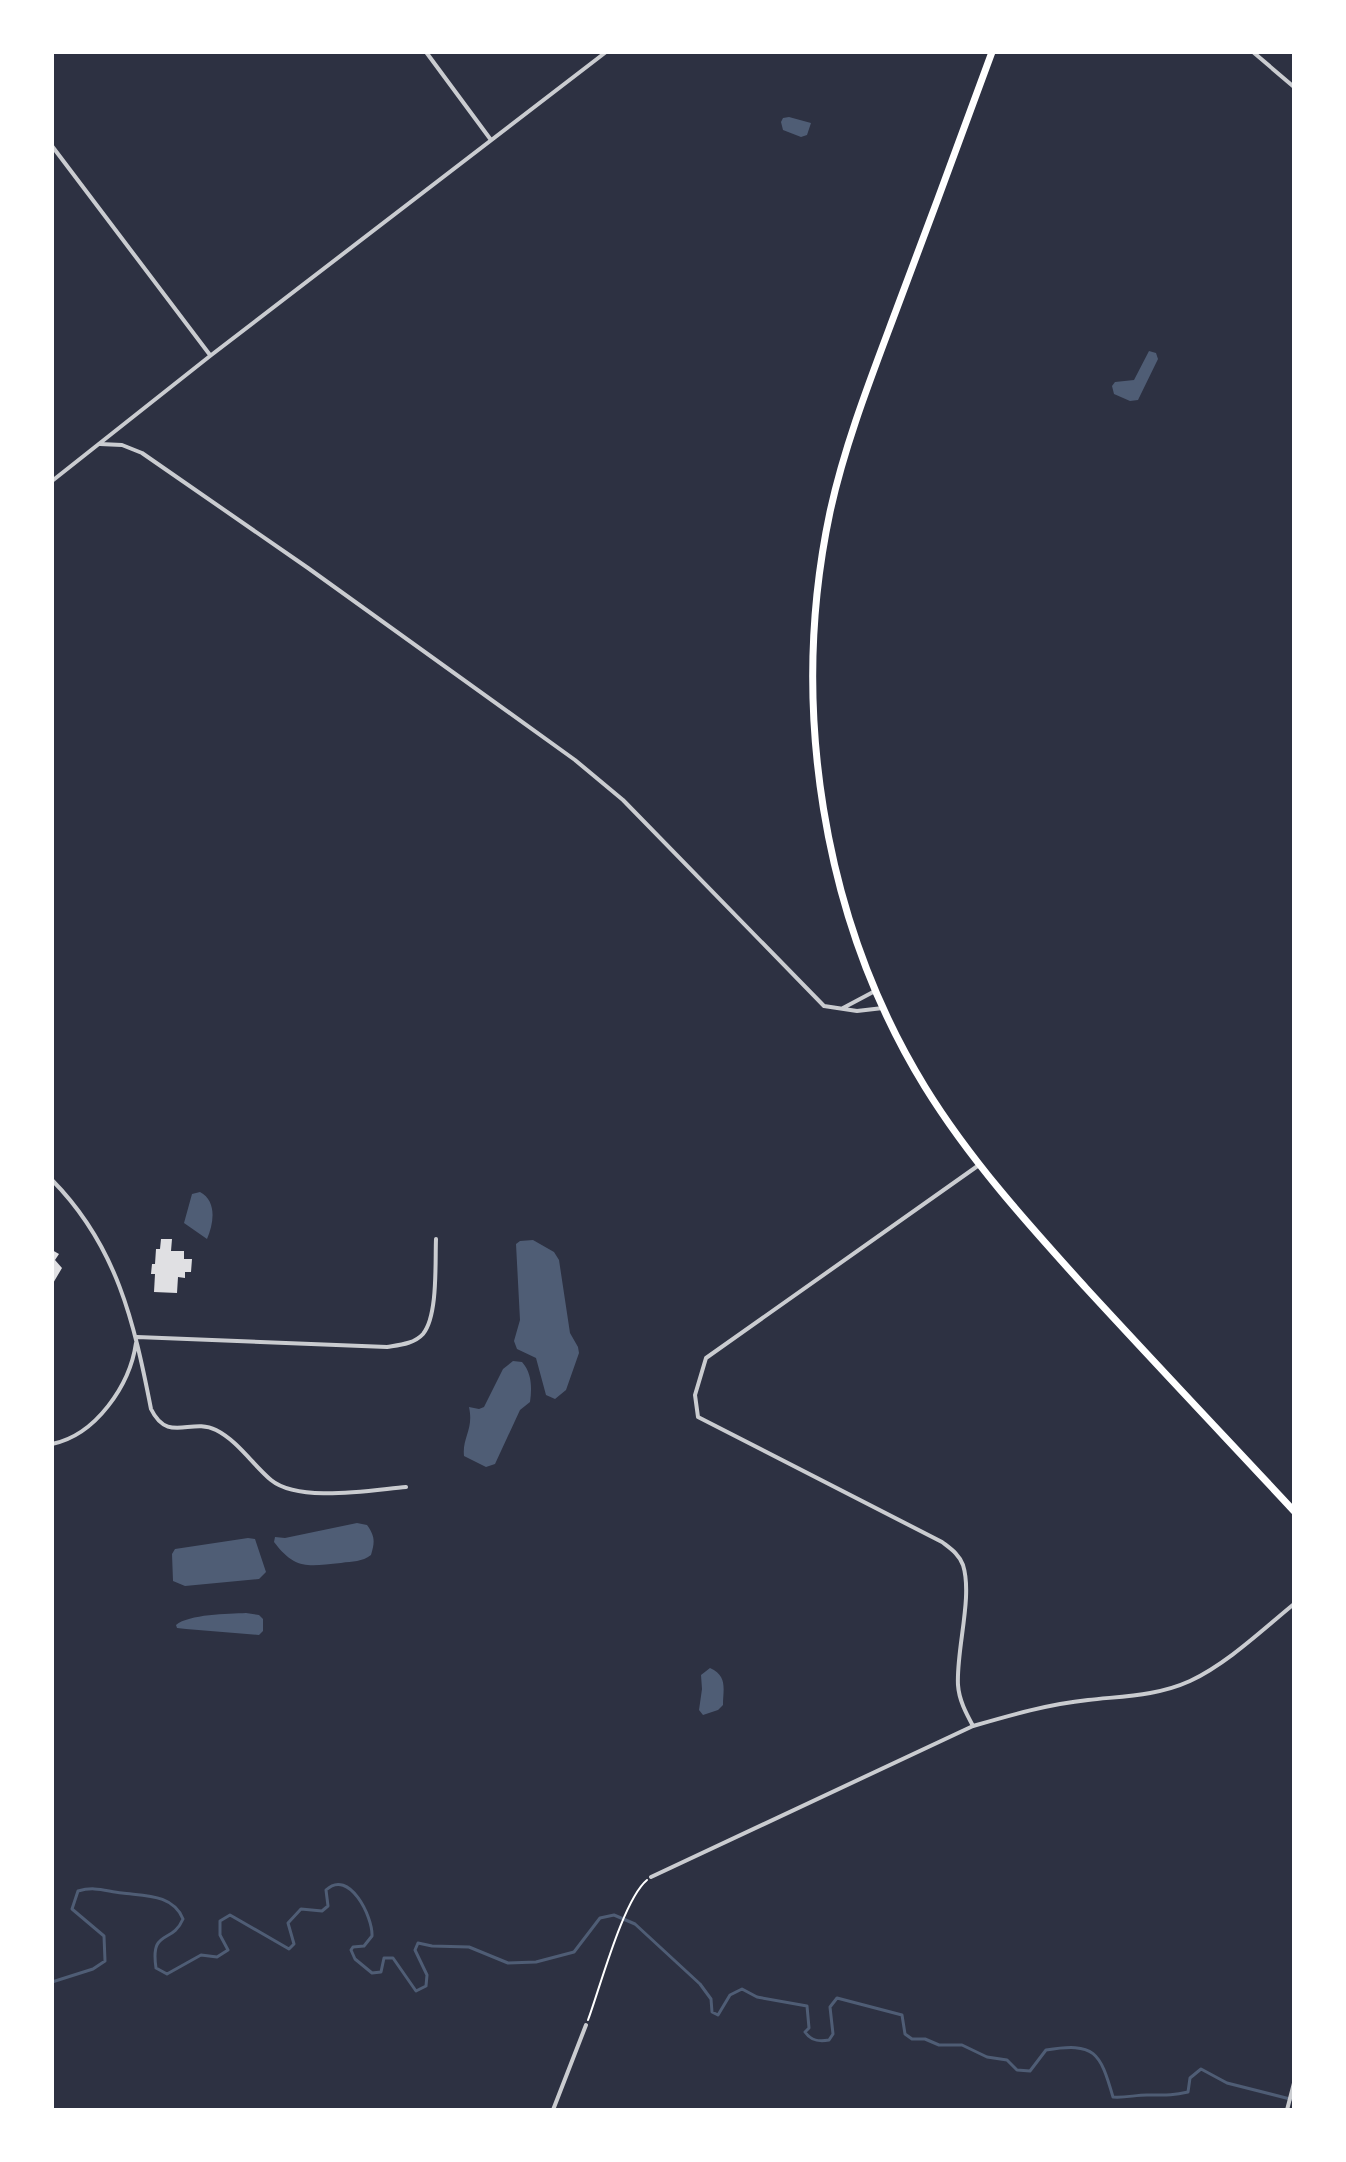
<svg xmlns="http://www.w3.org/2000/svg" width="1346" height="2162" viewBox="0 0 1346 2162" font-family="Arial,sans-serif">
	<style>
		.water { fill: #4f5d75 }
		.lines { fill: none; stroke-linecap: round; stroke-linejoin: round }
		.stream { stroke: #4f5d75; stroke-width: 3 }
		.building { fill: #e0e0e3 }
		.path { stroke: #fff; stroke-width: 2 }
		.minor { stroke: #caccd0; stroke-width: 4 }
		.trunk { stroke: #fff; stroke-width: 7 }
	</style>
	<rect width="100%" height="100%" fill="#2d3142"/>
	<path class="water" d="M 789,117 L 811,123 L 807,135 L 801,137 L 783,130 L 781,122 L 783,118 Z
		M 1149,351 L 1156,353 L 1158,359 L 1138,400 L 1130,401 L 1114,394 L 1112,386 L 1115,382 L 1134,380 Z
		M 200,1192 C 217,1201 214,1223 207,1239 L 184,1223 L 192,1194 Z
		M 533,1240 L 554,1252 L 559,1260 L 570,1333 L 578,1347 L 579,1353 L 566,1390 L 555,1399 L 546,1395 L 536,1358 L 517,1349 L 514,1341 L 520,1320 L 516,1244 L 520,1241 Z
		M 513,1361 L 522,1362 C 532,1373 532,1388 530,1402 L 520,1410 L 495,1464 L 486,1467 L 464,1456 C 462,1437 474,1430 469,1407 L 479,1409 L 484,1407 L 503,1369 Z
		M 357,1523 L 367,1525 C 375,1536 375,1542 371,1555 C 362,1562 353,1561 341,1563 C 309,1566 296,1571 274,1542 L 275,1537 L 285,1538 Z
		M 248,1538 L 255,1539 L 266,1572 L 259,1579 L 185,1586 L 173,1581 L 172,1554 L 175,1549 Z
		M 246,1613 L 259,1615 L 263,1619 L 263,1631 L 259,1635 L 186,1629 L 177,1628 L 176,1625 C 189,1614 228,1614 246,1613 Z
		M 710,1668 C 728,1676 723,1689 723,1705 L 718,1710 L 703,1715 L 699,1710 L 702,1689 L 701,1675 Z"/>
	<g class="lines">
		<path class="stream" d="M 52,1982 L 93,1969 L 105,1961 L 104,1936 L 72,1909 L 78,1891 C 95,1886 105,1891 122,1893 C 144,1896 173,1894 183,1919 C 172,1945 150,1928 156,1968 L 167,1974 L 201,1955 L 217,1957 L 228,1950 L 220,1935 L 220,1921 L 230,1915 L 289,1949 L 294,1944 L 288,1923 L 301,1909 L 322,1911 L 328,1906 L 326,1890 C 349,1868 373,1917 372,1936 L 364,1946 L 353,1947 L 351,1950 L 355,1959 L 372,1973 L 381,1972 L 384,1958 L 393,1958 L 416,1991 L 426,1986 L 427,1975 L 415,1950 L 418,1943 L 432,1946 L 469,1947 L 508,1963 L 536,1962 L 574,1952 L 600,1918 L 614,1915 L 635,1924 L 700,1984 L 711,1999 L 712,2012 L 718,2015 L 730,1995 L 742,1989 L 757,1997 L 807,2006 L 809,2028 L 805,2032 C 811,2041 819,2042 829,2040 L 833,2034 L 830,2007 L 837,1998 L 902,2015 L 905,2034 L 912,2039 L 925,2039 L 939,2045 L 962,2045 L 987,2057 L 1007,2060 L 1017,2070 L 1030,2071 L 1046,2050 C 1095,2042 1100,2052 1113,2097 C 1125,2098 1135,2095 1147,2095 C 1164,2095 1171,2096 1188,2092 L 1190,2078 L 1201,2069 L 1227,2083 L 1294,2100"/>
	</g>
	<path class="building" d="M 161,1239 L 172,1239 L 171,1251 L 184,1251 L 184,1259 L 192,1259 L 191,1272 L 185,1272 L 185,1278 L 178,1277 L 177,1293 L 154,1292 L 155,1274 L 151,1274 L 152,1264 L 155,1264 L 156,1249 L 160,1249 Z
		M 52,1250 L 59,1254 L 55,1260 L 62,1268 L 52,1285 Z"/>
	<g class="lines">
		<path class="path" d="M 588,2020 C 600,1988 623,1900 647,1880"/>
		<path class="minor" d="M 426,52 L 491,140
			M 1253,52 L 1294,87
			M 52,146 L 210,355
			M 100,444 L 122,445 L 142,453 L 308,568 L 575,760 L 623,800 L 824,1006 L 857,1011 L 883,1008
			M 52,481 L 210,356 L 606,52
			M 843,1008 L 875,991
			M 52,1180 C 117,1246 134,1322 151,1409 C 168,1444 191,1417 216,1430 C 238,1441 253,1465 271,1480 C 299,1503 371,1490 406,1487
			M 137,1337 L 387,1347 C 399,1345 414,1344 423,1334 C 438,1316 435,1263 436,1239
			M 52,1444 C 96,1435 130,1385 136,1343
			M 973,1726 C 966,1713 959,1700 958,1685 C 956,1650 973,1597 963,1565 C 959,1554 951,1549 942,1542 L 698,1417 L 695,1395 L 706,1358 L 979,1165
			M 651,1877 L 973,1726 C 1011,1715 1049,1704 1088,1700 C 1123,1696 1157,1696 1190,1681 C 1228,1663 1262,1630 1294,1604
			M 553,2110 L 586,2025
			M 1287,2110 L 1294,2083"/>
		<path class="trunk" d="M 992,52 C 961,137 929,223 897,308 C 872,375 845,443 830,512 C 789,705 822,919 925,1087 C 970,1160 1028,1224 1085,1287 C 1154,1362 1224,1436 1294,1511"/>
	</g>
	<rect width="1346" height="2162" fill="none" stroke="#ffffff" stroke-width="108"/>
</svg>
